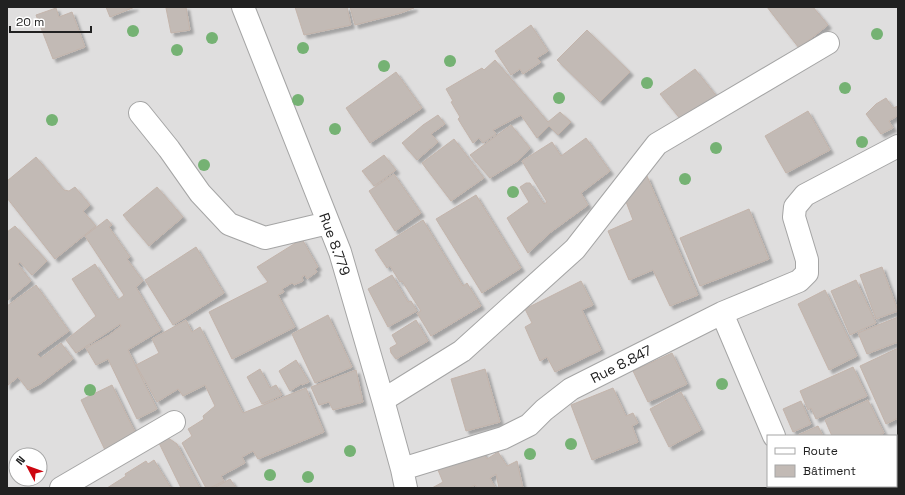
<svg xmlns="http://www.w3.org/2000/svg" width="905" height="495" viewBox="0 0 905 495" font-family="'Space Grotesk',sans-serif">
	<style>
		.residential { fill: #dfdede; fill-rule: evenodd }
		.building { fill: #c2bab5; stroke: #c3b4ab; filter: url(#shadow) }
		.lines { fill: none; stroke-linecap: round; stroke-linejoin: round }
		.minor-casing { stroke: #a5a5a5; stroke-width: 24 }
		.minor { stroke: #fff; stroke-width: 22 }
		.tree { fill: #75b273 }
		.labels { text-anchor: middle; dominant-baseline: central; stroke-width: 3.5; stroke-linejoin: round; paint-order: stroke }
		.street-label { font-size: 14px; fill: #212121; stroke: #fff }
	</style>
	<defs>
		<filter id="shadow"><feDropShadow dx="3.5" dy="3.5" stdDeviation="1" flood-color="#0004"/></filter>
	</defs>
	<rect width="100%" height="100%" fill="#f1eee8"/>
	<path class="residential" d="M 7,7 L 898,7 L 898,488 L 7,488 ZM 768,436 L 896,436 L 896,486 L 768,486 ZM 16,455 L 40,455 L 40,479 L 16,479 Z"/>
	<path class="building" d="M 106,7 L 135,7 L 110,17 Z
		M 170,7 L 186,7 L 190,30 L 171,33 L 166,8 Z
		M 295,7 L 347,7 L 351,25 L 304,35 Z
		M 350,7 L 414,7 L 414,8 L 401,13 L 355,25 Z
		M 767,7 L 813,7 L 828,25 L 799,48 Z
		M 56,8 L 59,17 L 72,12 L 85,47 L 53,59 L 36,15 Z
		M 531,25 L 548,51 L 537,58 L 541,62 L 523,74 L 520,69 L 511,75 L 495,51 Z
		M 587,30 L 630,72 L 600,102 L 557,60 Z
		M 495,60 L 548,122 L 560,112 L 571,122 L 558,135 L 549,126 L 537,138 L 521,115 L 493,130 L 496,134 L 483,143 L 479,138 L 473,143 L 458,119 L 460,117 L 451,102 L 453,101 L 446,89 L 482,68 L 484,70 Z
		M 695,69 L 722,103 L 686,126 L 660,94 Z
		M 396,72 L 422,108 L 370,143 L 346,108 Z
		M 886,98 L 893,108 L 898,106 L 898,117 L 897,116 L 889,121 L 893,128 L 881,134 L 866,114 L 876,104 Z
		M 808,111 L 830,150 L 786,173 L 765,136 Z
		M 438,115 L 445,124 L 431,134 L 438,142 L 417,160 L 402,143 L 423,125 Z
		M 511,125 L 530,148 L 519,160 L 490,178 L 470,155 Z
		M 586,138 L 610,171 L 581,193 L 588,205 L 551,232 L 528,253 L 507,218 L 529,202 L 520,187 L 526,183 L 530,183 L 544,204 L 547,202 L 522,161 L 552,142 L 561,156 Z
		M 454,139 L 484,178 L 451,201 L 422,163 Z
		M 384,155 L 396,170 L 374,186 L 362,171 Z
		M 36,157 L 64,190 L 69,191 L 75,187 L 90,205 L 83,211 L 96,226 L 55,259 L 7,198 L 7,181 Z
		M 394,174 L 421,213 L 395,231 L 369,191 Z
		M 647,176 L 698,295 L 670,306 L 653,270 L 629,280 L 608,231 L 633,220 L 625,199 L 628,191 Z
		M 157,187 L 183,217 L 149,246 L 123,215 Z
		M 476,195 L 521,268 L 482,293 L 436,219 Z
		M 749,209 L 769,259 L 700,286 L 680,238 Z
		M 107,219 L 112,225 L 109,227 L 130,257 L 127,259 L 143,281 L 136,287 L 161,330 L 128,350 L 157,409 L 137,419 L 108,359 L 96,365 L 86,348 L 108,336 L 121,326 L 120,324 L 76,353 L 66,340 L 96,316 L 72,279 L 95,264 L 118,300 L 124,295 L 85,236 Z
		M 423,220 L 463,286 L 467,283 L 481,306 L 431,336 L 417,313 L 421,311 L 402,281 L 400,282 L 390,266 L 387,268 L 375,250 Z
		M 15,226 L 47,261 L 32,275 L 20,262 L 18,264 L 31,281 L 7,301 L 7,232 Z
		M 302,239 L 318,267 L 315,269 L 317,272 L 307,279 L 305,275 L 302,277 L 303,281 L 294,285 L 292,283 L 282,289 L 284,292 L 278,295 L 295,327 L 232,359 L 209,312 L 268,282 L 257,267 Z
		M 196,247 L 224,293 L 173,325 L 145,280 Z
		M 882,267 L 898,311 L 876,319 L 860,275 Z
		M 392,275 L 408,302 L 411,301 L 417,311 L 388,327 L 368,289 Z
		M 856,280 L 876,323 L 850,335 L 831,291 Z
		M 581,281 L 593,305 L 582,310 L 601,350 L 555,372 L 547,357 L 540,361 L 525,327 L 532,323 L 525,309 Z
		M 36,285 L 69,331 L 37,354 L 41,358 L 61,343 L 73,359 L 40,384 L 28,390 L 18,377 L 7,386 L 7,306 Z
		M 825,290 L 857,356 L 829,370 L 798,304 Z
		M 328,315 L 352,367 L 315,383 L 292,334 Z
		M 898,317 L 898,342 L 867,354 L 858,333 Z
		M 186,320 L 192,332 L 200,327 L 243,413 L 306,388 L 324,432 L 258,459 L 253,451 L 242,457 L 245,463 L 221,476 L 224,481 L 210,488 L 206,488 L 182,443 L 192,436 L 188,429 L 204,419 L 203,416 L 215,406 L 205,385 L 183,396 L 178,389 L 157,402 L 136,365 L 159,353 L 152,339 Z
		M 416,320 L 428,341 L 396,359 L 391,353 L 390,348 L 397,344 L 392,335 Z
		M 898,348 L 898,418 L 886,424 L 860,366 Z
		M 672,353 L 687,384 L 648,402 L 633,371 Z
		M 296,360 L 309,382 L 302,385 L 301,384 L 290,391 L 279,371 Z
		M 853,367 L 867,396 L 816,419 L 811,408 L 808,410 L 800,391 Z
		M 260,369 L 270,388 L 276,385 L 282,395 L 262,404 L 247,377 Z
		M 485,369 L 500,422 L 466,431 L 451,379 Z
		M 356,370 L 363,402 L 333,410 L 329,402 L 319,405 L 311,387 Z
		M 112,385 L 136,434 L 105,450 L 81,400 Z
		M 613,388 L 626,416 L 633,413 L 638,423 L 632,426 L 638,442 L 592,460 L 571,405 Z
		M 681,392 L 701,430 L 669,447 L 650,409 Z
		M 868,400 L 884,433 L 878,436 L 832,436 L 825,420 Z
		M 801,401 L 811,424 L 793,432 L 783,409 Z
		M 818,426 L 823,436 L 799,436 L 798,435 Z
		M 167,437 L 177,444 L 200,488 L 181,488 L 159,443 Z
		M 481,449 L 487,459 L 498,452 L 507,466 L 517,461 L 523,488 L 499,488 L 496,474 L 490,478 L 495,487 L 493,488 L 477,488 L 475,485 L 469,488 L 432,488 L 443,482 L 438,470 L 467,451 Z
		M 154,460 L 171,488 L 107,488 L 126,476 L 125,474 L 146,461 L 148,464 Z
		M 896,466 L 898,470 L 898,488 L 846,488 L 845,486 L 896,486 Z
		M 230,479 L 236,488 L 214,488 Z"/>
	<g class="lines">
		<defs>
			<path id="minor" d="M 243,7 L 340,252 L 383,400 L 402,469 L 406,488
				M 140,113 L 169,149 L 200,193 L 229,224 L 265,238 L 328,223
				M 722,313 L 799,281 L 807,273 L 807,260 L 794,217 L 795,207 L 805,195 L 898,146
				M 383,400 L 462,351 L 575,249 L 657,144 L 828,43
				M 402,469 L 503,438 L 529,425 L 544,410 L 571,389 L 722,313 L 774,436
				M 796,486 L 796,488
				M 61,488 L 174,422"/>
		</defs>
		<use href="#minor" class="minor-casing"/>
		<use href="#minor" class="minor"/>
	</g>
	<g class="tree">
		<circle cx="133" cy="31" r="6"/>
		<circle cx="877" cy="34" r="6"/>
		<circle cx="212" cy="38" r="6"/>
		<circle cx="303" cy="48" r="6"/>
		<circle cx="177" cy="50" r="6"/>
		<circle cx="450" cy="61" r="6"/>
		<circle cx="384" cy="66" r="6"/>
		<circle cx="647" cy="83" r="6"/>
		<circle cx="845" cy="88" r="6"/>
		<circle cx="559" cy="98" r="6"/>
		<circle cx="298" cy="100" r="6"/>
		<circle cx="52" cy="120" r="6"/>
		<circle cx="335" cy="129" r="6"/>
		<circle cx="862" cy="142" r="6"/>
		<circle cx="716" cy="148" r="6"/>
		<circle cx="204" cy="165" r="6"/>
		<circle cx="685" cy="179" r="6"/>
		<circle cx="513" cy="192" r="6"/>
		<circle cx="722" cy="384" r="6"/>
		<circle cx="90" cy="390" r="6"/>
		<circle cx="571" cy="444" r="6"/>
		<circle cx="350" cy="451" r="6"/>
		<circle cx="530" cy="454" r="6"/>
		<circle cx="270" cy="475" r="6"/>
		<circle cx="308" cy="477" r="6"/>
	</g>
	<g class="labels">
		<g class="street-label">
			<text transform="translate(335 244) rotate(70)">Rue 8.779</text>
			<text transform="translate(621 364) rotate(-27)">Rue 8.847</text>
		</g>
	</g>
	<rect width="905" height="495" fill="none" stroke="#212121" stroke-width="16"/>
	<rect x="767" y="435" width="130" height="52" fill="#ffffff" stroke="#a6a6a6"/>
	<rect x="775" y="448" width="20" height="6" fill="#ffffff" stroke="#a6a6a6"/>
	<text x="803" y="455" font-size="12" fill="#212121">Route</text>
	<rect x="775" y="465" width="20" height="12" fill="#c2bab5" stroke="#a6a6a6"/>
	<text x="803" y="475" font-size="12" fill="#212121">Bâtiment</text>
	<g transform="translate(28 467) rotate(311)"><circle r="19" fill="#ffffff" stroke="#a6a6a6"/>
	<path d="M0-3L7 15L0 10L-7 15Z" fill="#cd0610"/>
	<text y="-6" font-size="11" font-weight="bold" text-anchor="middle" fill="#212121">N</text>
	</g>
	<path d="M10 26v6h81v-6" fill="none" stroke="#212121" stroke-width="2"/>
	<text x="16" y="26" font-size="12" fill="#212121" stroke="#ffffff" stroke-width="3" paint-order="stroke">20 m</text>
</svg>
